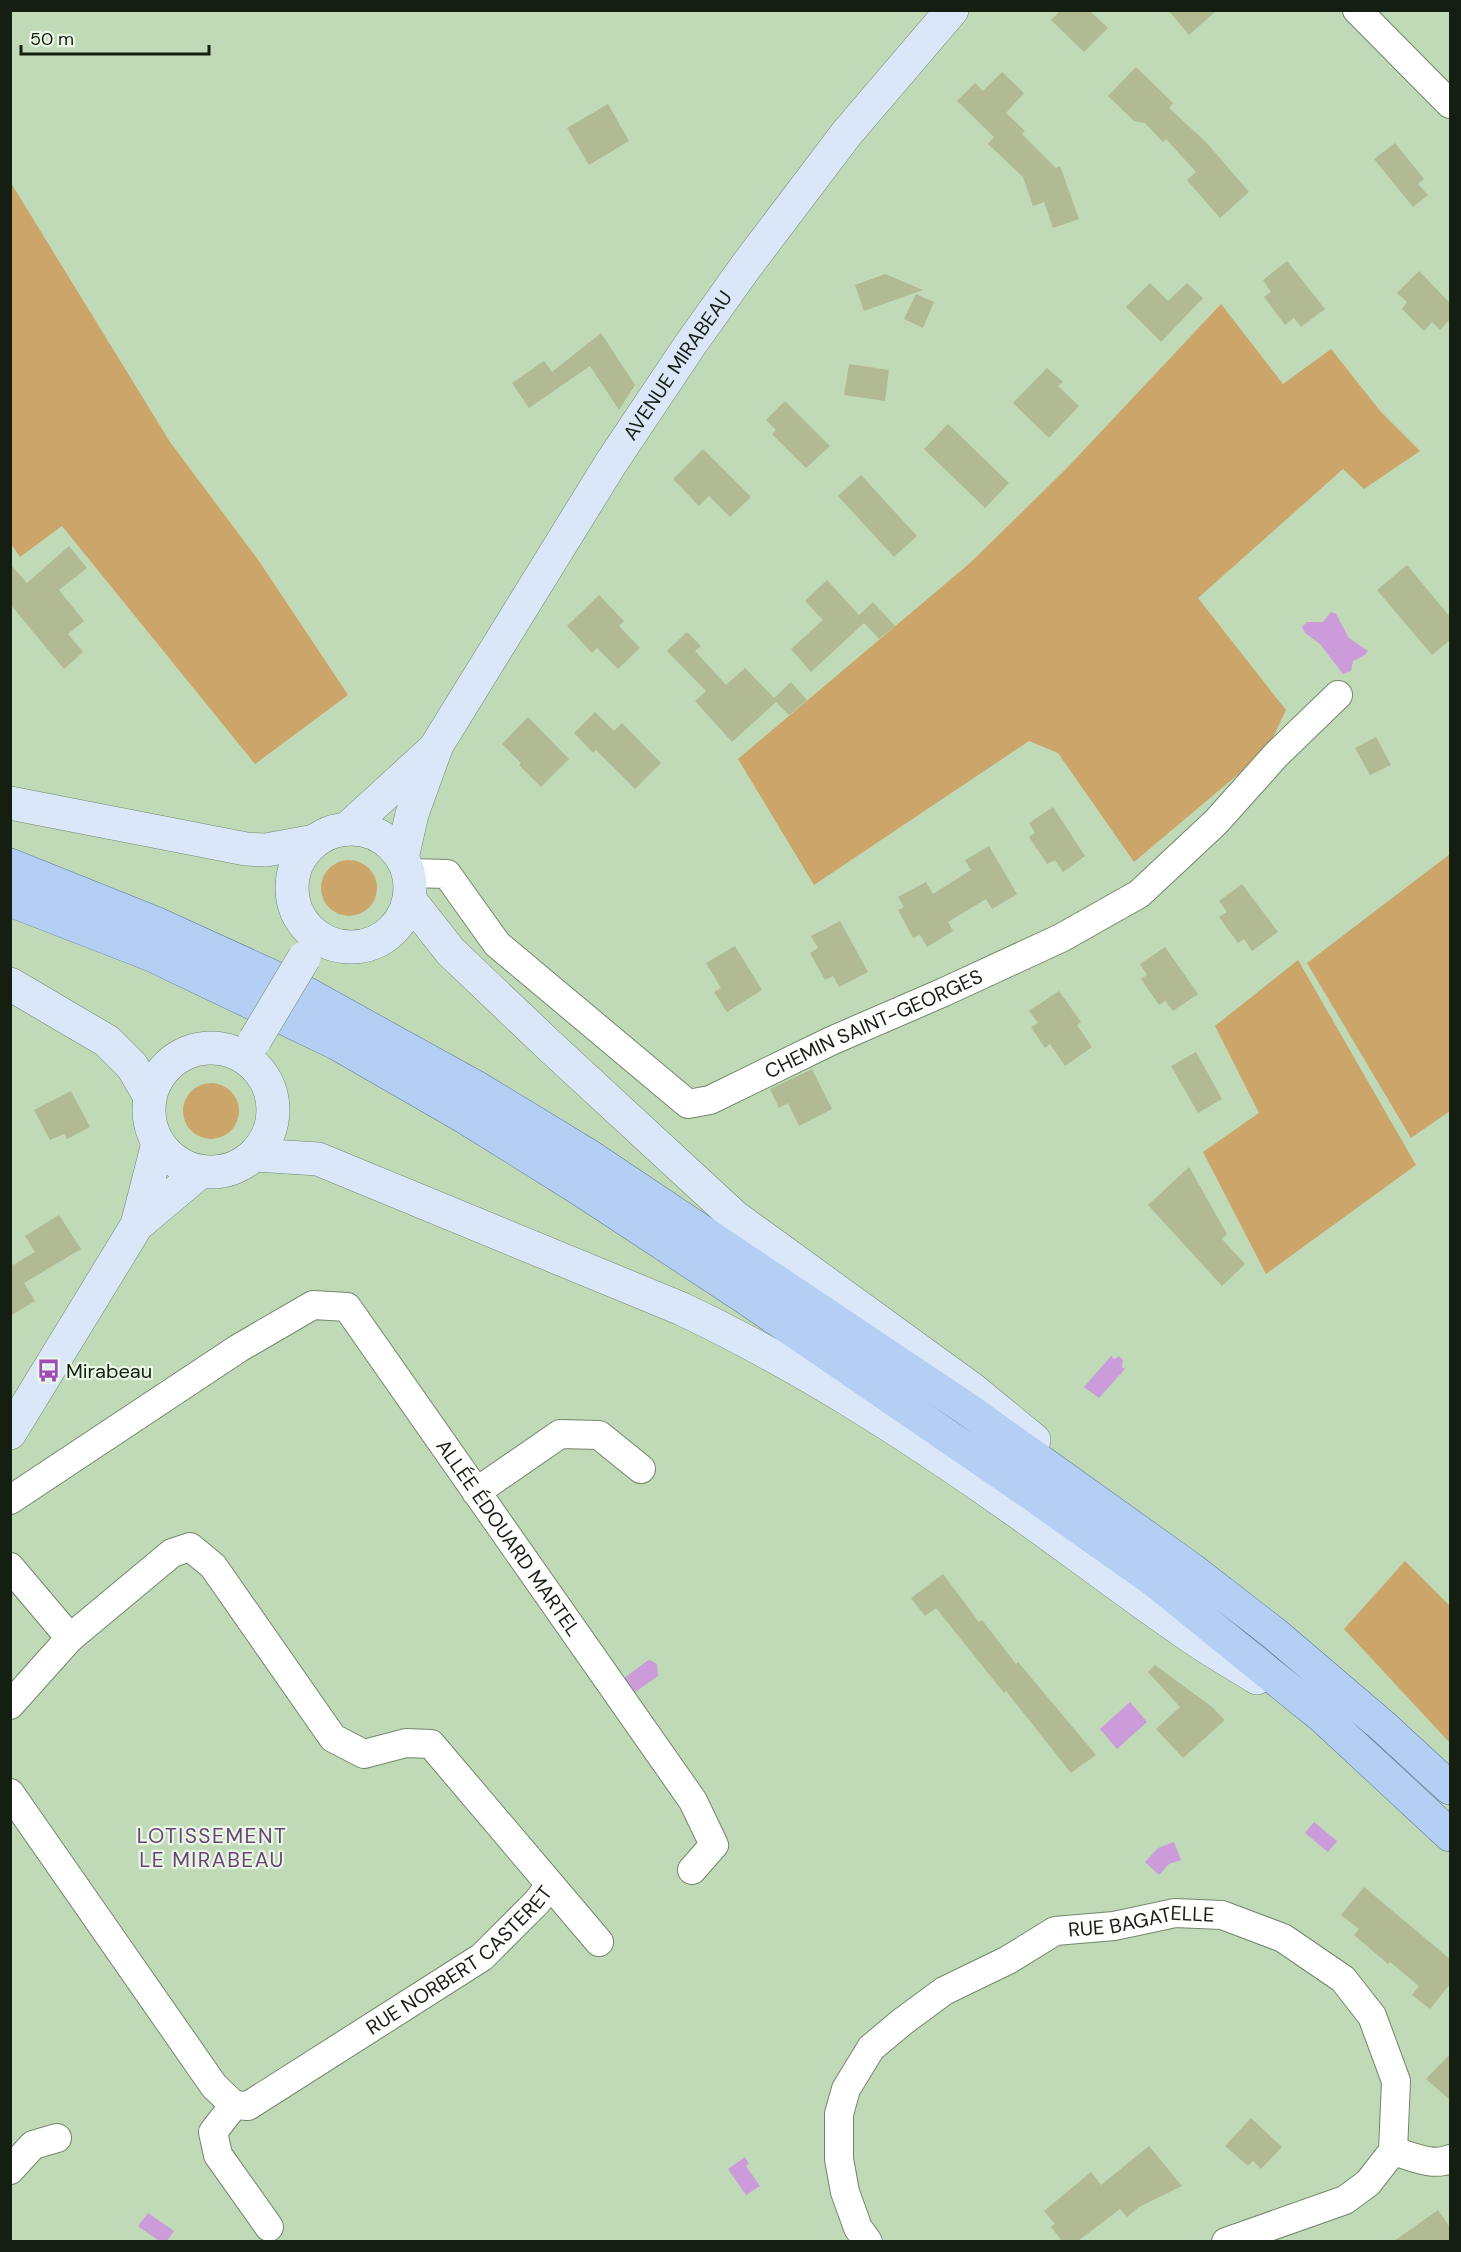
<svg xmlns="http://www.w3.org/2000/svg" width="1461" height="2252" viewBox="0 0 1461 2252" font-family="'DM Sans',sans-serif">
	<style>
		.green { fill: #cba569 }
		.water { fill: #cb9cd9 }
		.building { fill: #b1ba92 }
		.lines { fill: none; stroke-linecap: round; stroke-linejoin: round }
		.minor-casing { stroke: #708969; stroke-width: 30 }
		.secondary-casing { stroke: #708969; stroke-width: 34 }
		.primary-casing { stroke: #5d7c9f; stroke-width: 34 }
		.minor { stroke: #fff; stroke-width: 28 }
		.secondary { stroke: #dae7f9; stroke-width: 33 }
		.primary { stroke: #b5cef4; stroke-width: 33 }
		.secondary-bridge-casing { stroke: #708969; stroke-width: 34; stroke-linecap: butt }
		.secondary-bridge { stroke: #dae7f9; stroke-width: 33 }
		.labels { text-anchor: middle; dominant-baseline: central; stroke-width: 4.5; stroke-linejoin: round; paint-order: stroke }
		.street-label { font-size: 20px; fill: #141e11; stroke: #e9f7e5 }
		.poi-label { font-size: 20px; fill: #141e11; stroke: #e9f7e5; text-anchor: start }
		.neighbourhood-label { font-size: 21px; letter-spacing: 1.5px; fill: #6c4279; stroke: #e9f7e5 }
	</style>
	<rect width="100%" height="100%" fill="#c0dab7"/>
	<path class="green" d="M 11,183 L 170,442 L 259,561 L 348,695 L 255,764 L 62,526 L 20,557 L 11,544 Z
		M 1221,304 L 1283,384 L 1331,349 L 1381,412 L 1420,451 L 1364,489 L 1343,469 L 1198,598 L 1286,710 L 1267,750 L 1134,862 L 1058,753 L 1029,741 L 814,885 L 738,759 L 970,563 L 1067,468 Z
		M 1450,854 L 1450,1111 L 1411,1138 L 1307,963 Z
		M321 888a28 28 0 1 1 56 0a28 28 0 1 1-56 0Z
		M 1298,960 L 1416,1165 L 1266,1274 L 1203,1152 L 1259,1113 L 1215,1026 Z
		M183 1111a28 28 0 1 1 56 0a28 28 0 1 1-56 0Z
		M 1405,1561 L 1450,1606 L 1450,1743 L 1344,1629 Z"/>
	<path class="water" d="M 1331,612 L 1336,614 L 1349,638 L 1368,651 L 1365,655 L 1353,661 L 1351,671 L 1343,674 L 1320,644 L 1305,633 L 1302,627 L 1307,622 L 1323,622 Z
		M 1111,1356 L 1114,1359 L 1119,1356 L 1123,1360 L 1122,1367 L 1125,1369 L 1099,1398 L 1084,1387 Z
		M 650,1660 L 657,1664 L 658,1676 L 634,1693 L 623,1679 L 647,1661 Z
		M 1130,1702 L 1147,1722 L 1117,1749 L 1100,1729 Z
		M 1314,1822 L 1337,1841 L 1328,1852 L 1305,1833 Z
		M 1174,1842 L 1181,1860 L 1169,1864 L 1159,1875 L 1145,1862 L 1158,1848 Z
		M 745,2157 L 749,2164 L 746,2166 L 760,2186 L 746,2195 L 728,2169 Z
		M 148,2213 L 174,2231 L 167,2241 L 159,2241 L 138,2226 Z"/>
	<path class="building" d="M 1061,10 L 1089,10 L 1108,28 L 1084,52 L 1051,20 Z
		M 1168,10 L 1217,10 L 1189,35 Z
		M 1136,67 L 1173,103 L 1169,108 L 1207,143 L 1249,192 L 1220,218 L 1187,180 L 1196,172 L 1166,139 L 1163,142 L 1145,123 L 1134,121 L 1108,96 Z
		M 1002,72 L 1024,93 L 1006,113 L 1025,131 L 1022,134 L 1056,168 L 1060,166 L 1079,219 L 1053,228 L 1044,202 L 1033,206 L 1023,177 L 988,144 L 994,137 L 957,101 L 975,83 L 983,91 Z
		M 608,104 L 629,141 L 589,165 L 567,128 Z
		M 1395,143 L 1424,179 L 1418,184 L 1428,195 L 1413,207 L 1374,159 Z
		M 1287,261 L 1325,309 L 1301,327 L 1294,318 L 1285,325 L 1264,297 L 1271,292 L 1263,280 Z
		M 1419,271 L 1450,303 L 1450,319 L 1440,330 L 1432,322 L 1424,331 L 1402,309 L 1407,302 L 1397,293 Z
		M 885,274 L 923,290 L 864,311 L 855,285 Z
		M 1150,283 L 1168,301 L 1187,283 L 1203,298 L 1161,342 L 1126,307 Z
		M 916,294 L 934,302 L 923,328 L 904,319 Z
		M 601,333 L 635,385 L 619,410 L 590,366 L 529,408 L 512,383 L 544,361 L 552,372 Z
		M 849,364 L 889,370 L 885,401 L 844,395 Z
		M 1047,368 L 1063,382 L 1058,386 L 1079,406 L 1049,438 L 1013,403 Z
		M 785,401 L 830,446 L 806,468 L 772,434 L 776,430 L 766,420 Z
		M 948,424 L 1009,483 L 985,508 L 924,449 Z
		M 703,449 L 751,497 L 730,517 L 709,496 L 699,506 L 673,479 Z
		M 861,475 L 917,536 L 894,557 L 838,496 Z
		M 69,546 L 87,568 L 59,590 L 84,621 L 68,634 L 83,652 L 64,669 L 10,604 L 10,564 L 27,583 Z
		M 1407,565 L 1450,617 L 1450,640 L 1432,655 L 1377,590 Z
		M 827,580 L 859,615 L 873,602 L 895,626 L 879,639 L 864,623 L 811,672 L 791,649 L 823,620 L 805,601 Z
		M 599,595 L 624,621 L 619,626 L 640,648 L 618,669 L 597,648 L 592,653 L 567,626 Z
		M 687,632 L 701,646 L 695,651 L 726,685 L 745,668 L 774,698 L 791,682 L 807,700 L 789,715 L 776,702 L 732,742 L 695,701 L 706,691 L 667,651 Z
		M 595,712 L 614,731 L 622,723 L 661,763 L 635,789 L 596,750 L 593,753 L 574,733 Z
		M 528,717 L 569,759 L 541,787 L 519,765 L 521,763 L 502,744 Z
		M 1376,737 L 1391,765 L 1370,775 L 1355,748 Z
		M 1053,807 L 1085,856 L 1063,872 L 1055,860 L 1047,864 L 1029,837 L 1035,833 L 1029,823 Z
		M 989,846 L 1017,894 L 992,909 L 986,899 L 948,922 L 953,931 L 927,947 L 920,935 L 913,938 L 898,910 L 904,907 L 898,897 L 926,882 L 933,894 L 971,870 L 965,860 Z
		M 1242,884 L 1278,932 L 1252,951 L 1244,939 L 1238,943 L 1219,917 L 1227,912 L 1219,901 Z
		M 840,921 L 868,972 L 839,987 L 833,976 L 825,980 L 810,953 L 818,948 L 811,936 Z
		M 735,946 L 762,990 L 727,1012 L 714,992 L 721,988 L 706,963 Z
		M 1165,947 L 1198,994 L 1173,1011 L 1165,1001 L 1159,1005 L 1141,979 L 1147,975 L 1140,964 Z
		M 1059,991 L 1081,1022 L 1077,1025 L 1092,1047 L 1065,1066 L 1050,1044 L 1045,1048 L 1031,1027 L 1038,1023 L 1029,1011 Z
		M 1196,1052 L 1222,1099 L 1198,1113 L 1171,1066 Z
		M 812,1069 L 832,1109 L 799,1126 L 788,1103 L 779,1108 L 770,1089 Z
		M 71,1091 L 90,1127 L 67,1139 L 64,1134 L 50,1140 L 34,1110 Z
		M 1189,1167 L 1227,1234 L 1222,1239 L 1245,1264 L 1222,1286 L 1148,1205 Z
		M 59,1215 L 81,1249 L 24,1283 L 35,1301 L 10,1316 L 10,1260 L 13,1265 L 35,1252 L 25,1236 Z
		M 943,1574 L 979,1622 L 982,1620 L 1016,1664 L 1018,1662 L 1096,1755 L 1071,1773 L 1006,1691 L 1004,1693 L 936,1608 L 925,1616 L 911,1598 Z
		M 1155,1665 L 1212,1707 L 1225,1720 L 1183,1758 L 1156,1729 L 1180,1707 L 1148,1672 Z
		M 1364,1887 L 1450,1959 L 1450,1984 L 1430,2009 L 1412,1995 L 1419,1986 L 1390,1962 L 1388,1964 L 1354,1935 L 1359,1929 L 1341,1915 Z
		M 1450,2054 L 1450,2100 L 1426,2079 Z
		M 1251,2118 L 1282,2147 L 1261,2169 L 1253,2161 L 1248,2166 L 1225,2146 Z
		M 1149,2146 L 1182,2186 L 1139,2207 L 1127,2217 L 1120,2209 L 1078,2241 L 1062,2241 L 1051,2227 L 1055,2224 L 1044,2211 L 1091,2172 L 1101,2185 Z
		M 1438,2210 L 1450,2227 L 1450,2241 L 1394,2241 Z"/>
	<g class="lines">
		<defs>
			<g id="minor">
				<path d="M 1357,10 L 1450,104"/>
				<path id="s1" d="M 409,873 L 447,874 L 497,944 L 688,1104 L 710,1100 L 831,1041 L 944,992 L 1061,938 L 1139,894 L 1216,822 L 1276,755 L 1338,695"/>
				<path d="M 476,1492 L 560,1434 L 599,1435 L 641,1469"/>
				<path id="s2" d="M 10,1500 L 239,1348 L 313,1305 L 347,1307 L 693,1801 L 714,1845 L 692,1870"/>
				<path d="M 10,1567 L 70,1638"/>
				<path d="M 10,1705 L 70,1638 L 172,1553 L 190,1547 L 213,1566 L 333,1738 L 364,1754 L 406,1743 L 431,1744 L 599,1942"/>
				<path id="s3" d="M 10,1793 L 214,2086 L 234,2105 L 248,2106 L 482,1957 L 537,1902 L 550,1885"/>
				<path d="M 234,2105 L 213,2132 L 218,2155 L 269,2227"/>
				<path d="M 10,2170 L 33,2145 L 57,2138"/>
				<path id="s4" d="M 868,2242 L 858,2228 L 845,2192 L 839,2159 L 839,2114 L 846,2089 L 871,2048 L 902,2022 L 944,1991 L 1008,1960 L 1055,1931 L 1114,1926 L 1175,1913 L 1222,1915 L 1283,1938 L 1343,1979 L 1372,2016 L 1396,2081 L 1393,2151"/>
				<path d="M 1226,2242 L 1345,2200 L 1368,2183 L 1393,2151 C 1411,2156 1433,2167 1450,2159"/>
			</g>
			<g id="secondary">
				<path d="M 10,803 L 246,849 L 266,850 L 315,841"/>
				<circle cx="351" cy="888" r="59"/>
				<path d="M 347,829 L 432,751"/>
				<path id="s5" d="M 402,858 L 412,814 L 437,745 L 611,463 L 690,345 L 747,265 L 847,133 L 952,10"/>
				<path d="M 409,899 L 451,952 L 553,1049 L 735,1217 L 972,1389 L 1034,1440"/>
				<path d="M 10,984 L 107,1041 L 132,1066 L 150,1097"/>
				<circle cx="211" cy="1110" r="62"/>
				<path d="M 255,1155 L 318,1159 L 682,1309 C 800,1365 909,1435 1015,1510 C 1076,1553 1134,1598 1196,1640 C 1215,1653 1237,1665 1257,1678"/>
				<path d="M 137,1225 L 158,1143"/>
				<path d="M 10,1433 L 137,1225 L 200,1172"/>
			</g>
			<path id="primary" d="M 10,865 L 155,923 L 291,985 L 479,1089 L 586,1154 L 967,1409 L 1191,1569 L 1275,1634 L 1385,1728 L 1450,1788
				M 10,900 L 152,955 L 336,1043 L 463,1116 L 580,1189 L 746,1298 L 1029,1492 L 1155,1581 L 1324,1718 L 1450,1835"/>
		</defs>
		<use href="#minor" class="minor-casing"/>
		<use href="#secondary" class="secondary-casing"/>
		<use href="#primary" class="primary-casing"/>
		<use href="#minor" class="minor"/>
		<use href="#secondary" class="secondary"/>
		<use href="#primary" class="primary"/>
		<defs>
			<path id="secondary-bridge" d="M 255,1040 L 304,958"/>
		</defs>
		<use href="#secondary-bridge" class="secondary-bridge-casing"/>
		<use href="#secondary-bridge" class="secondary-bridge"/>
	</g>
	<defs>
		<symbol id="bus-bare" viewBox="-9 -9 18 18"><path d="M-5-6H5V4H4V6H2V4H-2V6H-4V4H-5ZM-3.5-4V0h7V-4ZM-3.5 1.2v1.5H-2V1.2ZM2 1.2v1.5H3.5V1.2Z" fill="#9f4ab8" stroke="#e9f7e5" stroke-width="2.5" paint-order="stroke"/></symbol>
	</defs>
	<g fill-rule="evenodd">
		<use href="#bus-bare" x="32" y="1354" width="33" height="33"/>
	</g>
	<g class="labels">
		<g class="street-label">
			<text stroke="none"><textPath href="#s5" startOffset="568">AVENUE MIRABEAU</textPath></text>
			<text stroke="none"><textPath href="#s1" startOffset="576">CHEMIN SAINT-GEORGES</textPath></text>
			<text stroke="none"><textPath href="#s2" startOffset="676">ALLÉE ÉDOUARD MARTEL</textPath></text>
			<text stroke="none"><textPath href="#s4" startOffset="514">RUE BAGATELLE</textPath></text>
			<text stroke="none"><textPath href="#s3" startOffset="656">RUE NORBERT CASTERET</textPath></text>
		</g>
		<g class="poi-label">
			<text x="66" y="1371">Mirabeau</text>
		</g>
		<g class="neighbourhood-label">
			<text x="212" y="1836">LOTISSEMENT<tspan x="212" dy="24">LE MIRABEAU</tspan></text>
		</g>
	</g>
	<rect width="1461" height="2252" fill="none" stroke="#141e11" stroke-width="24"/>
	<path d="M21 45v9h188v-9" fill="none" stroke="#141e11" stroke-width="3"/>
	<text x="30" y="45" font-size="18" fill="#141e11" stroke="#e9f7e5" stroke-width="4.5" paint-order="stroke">50 m</text>
</svg>
